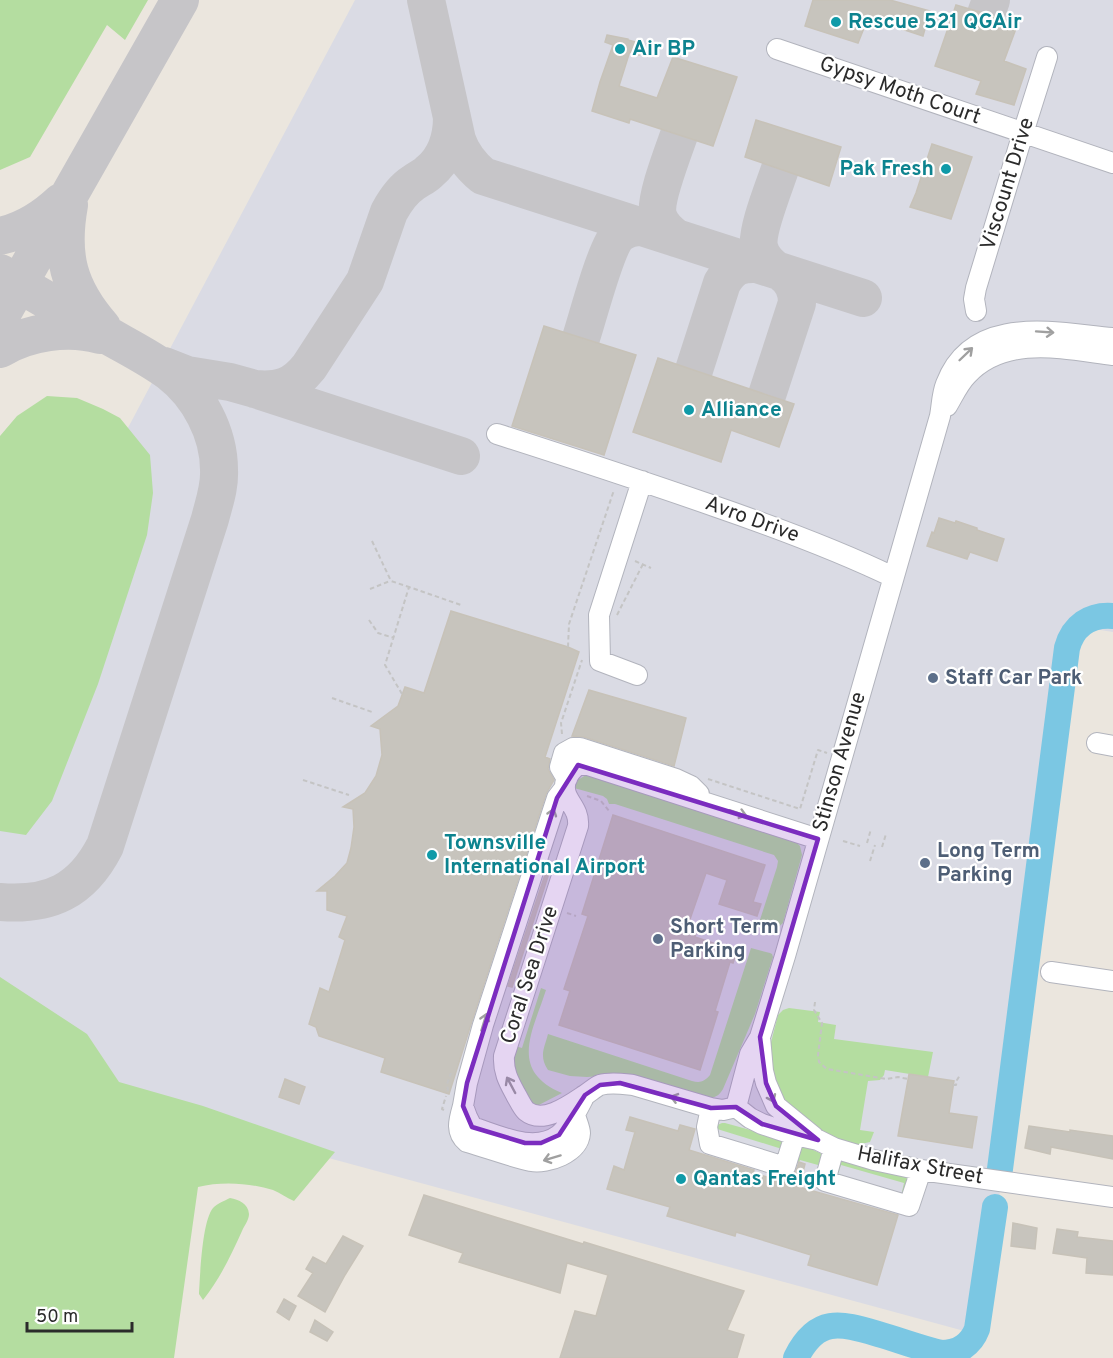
<svg xmlns="http://www.w3.org/2000/svg" width="1113" height="1358" viewBox="0 0 1113 1358" font-family="Overpass,sans-serif">
	<style>
		.airport { fill: #dadbe4 }
		.green { fill: #b4dda0 }
		.lines { fill: none; stroke-linecap: round; stroke-linejoin: round }
		.river { stroke: #7bc7e3; stroke-width: 26 }
		.taxiway { stroke: #c6c5c8; stroke-width: 38 }
		.building { fill: #c7c4bd; stroke: #c7c2b8; stroke-width: 1.5 }
		.minor-casing { stroke: #b2b4bd; stroke-width: 22 }
		.path { stroke: #c4c4c4; stroke-width: 2; stroke-dasharray: 4.5 3; stroke-linecap: butt }
		.minor { stroke: #fff; stroke-width: 20 }
		.oneway { stroke: #a0a0a0 }
		.marked { fill: #7b2cbf; fill-opacity: 0.2; stroke: #7b2cbf; stroke-width: 4.5; stroke-linejoin: round }
		.culture-dot { fill: #0f9aa8; stroke: #fff; stroke-width: 2 }
		.service-dot { fill: #5c6f8a; stroke: #fff; stroke-width: 2 }
		.labels { text-anchor: middle; dominant-baseline: central; stroke-width: 4.5; stroke-linejoin: round; paint-order: stroke }
		.culture-label { font-size: 21px; font-weight: bold; fill: #0d838f; stroke: #fff; text-anchor: start }
		.street-label { font-size: 21px; fill: #2b2b2b; stroke: #fff }
		.service-label { font-size: 21px; font-weight: bold; fill: #4e5e75; stroke: #fff; text-anchor: start }
	</style>
	<rect width="100%" height="100%" fill="#ebe6de"/>
	<path class="airport" d="M 355,0 L 1113,0 L 1113,632 L 1082,627 L 979,1335 L 211,1126 L 0,1043 L 0,669 Z"/>
	<path class="green" d="M 0,0 L 148,0 L 125,40 L 107,25 L 30,157 L 0,170 Z
		M 47,396 L 77,398 L 103,409 L 120,418 L 150,455 L 153,493 L 147,535 L 98,684 L 52,801 L 26,835 L 0,831 L 0,436 L 17,416 Z
		M 586,775 L 797,843 L 800,846 L 802,855 L 783,923 C 775,931 768,929 758,926 L 777,867 L 778,861 L 774,855 L 615,804 L 609,804 L 607,799 L 603,796 L 574,788 L 576,781 Z
		M 751,948 L 770,953 L 772,954 L 773,957 L 755,1014 L 723,1089 C 718,1097 715,1098 706,1097 L 615,1075 L 587,1077 L 570,1076 L 548,1070 C 539,1056 544,1049 548,1034 L 692,1081 C 700,1083 704,1082 710,1075 Z
		M 0,977 L 87,1034 L 119,1082 L 203,1106 L 335,1152 L 294,1201 C 287,1198 280,1193 273,1190 C 250,1183 222,1181 198,1187 L 174,1358 L 0,1358 Z
		M 541,988 L 546,990 C 533,1031 508,1070 562,1093 L 535,1107 L 528,1102 L 511,1068 L 512,1045 L 522,1048 Z
		M 789,1008 L 820,1012 L 818,1022 L 836,1025 L 834,1039 L 933,1052 L 928,1077 L 885,1070 L 884,1075 L 880,1080 L 868,1081 L 860,1130 L 874,1132 L 870,1142 L 856,1145 L 834,1137 L 807,1123 L 777,1099 L 768,1054 L 778,1015 L 783,1010 Z
		M 722,1123 L 725,1123 L 779,1138 L 783,1144 L 782,1149 L 714,1128 L 715,1126 Z
		M 802,1147 L 809,1148 L 822,1154 L 824,1158 L 822,1164 L 818,1165 L 800,1160 L 799,1162 L 794,1160 L 798,1149 Z
		M 846,1161 L 906,1177 L 908,1180 L 905,1195 L 901,1196 L 904,1183 L 841,1165 L 837,1177 L 835,1168 L 841,1162 Z
		M 230,1198 C 239,1200 248,1203 249,1214 C 249,1220 244,1226 242,1231 C 231,1255 220,1279 203,1300 L 199,1294 C 200,1276 202,1221 213,1208 C 218,1203 224,1201 230,1198 Z"/>
	<g class="lines">
		<path class="river" d="M 1000,1169 L 1067,648 C 1073,626 1090,614 1113,616
			M 796,1358 C 817,1316 840,1323 878,1334 C 899,1340 920,1348 941,1353 C 958,1353 971,1345 977,1329 L 995,1207"/>
		<path class="taxiway" d="M 426,0 L 457,140 C 462,155 471,166 483,176 L 863,298
			M 986,14 L 991,0
			M 69,205 C 60,255 68,288 102,327
			M 0,236 C 23,231 44,218 61,202
			M 676,238 C 668,232 661,226 658,216 C 654,201 673,152 679,135
			M 776,270 C 768,264 761,257 759,247 C 756,231 774,187 780,169
			M 0,273 C 36,294 71,314 107,335 C 128,347 150,358 169,372 C 199,395 219,433 219,470 C 220,487 214,503 210,519 L 105,846 C 82,891 50,906 0,902
			M 0,317 L 180,0
			M 581,338 C 588,317 606,246 619,234 C 626,229 633,227 641,227
			M 0,349 C 28,332 68,326 100,335
			M 164,366 L 187,375 L 230,382 L 255,389 L 461,456
			M 694,370 L 722,283 C 731,268 739,263 757,264
			M 255,389 C 279,391 293,387 309,367 L 365,281 L 389,212 C 395,201 402,190 413,183 C 418,179 424,177 429,172 C 446,158 452,139 452,117
			M 767,395 L 797,303 C 797,289 792,280 781,272"/>
	</g>
	<path class="building" d="M 813,0 L 890,0 L 930,11 L 923,36 L 868,18 L 858,43 L 805,26 Z
		M 956,5 L 1018,23 L 1004,61 L 1026,69 L 1014,105 L 976,94 L 981,81 L 935,66 Z
		M 607,35 L 628,39 L 628,40 L 643,44 L 639,55 L 630,51 L 619,86 L 657,98 L 673,57 L 737,77 L 713,146 L 630,119 L 629,123 L 592,111 L 600,82 L 613,45 L 605,42 Z
		M 756,120 L 841,147 L 829,186 L 745,157 Z
		M 932,144 L 972,157 L 951,219 L 910,207 L 916,193 Z
		M 544,326 L 636,355 L 604,455 L 512,426 Z
		M 658,358 L 794,404 L 779,447 L 731,430 L 721,462 L 633,432 Z
		M 939,518 L 955,523 L 956,521 L 977,528 L 977,530 L 1004,539 L 997,561 L 970,552 L 967,559 L 927,546 L 932,532 L 934,533 Z
		M 451,611 L 568,647 L 579,652 L 545,757 L 550,759 L 548,769 L 554,780 L 546,794 L 472,1021 L 449,1094 L 381,1072 L 385,1058 L 319,1036 L 316,1027 L 309,1024 L 320,988 L 329,992 L 345,940 L 339,937 L 347,916 L 327,910 L 327,891 L 317,891 L 335,876 L 347,863 L 351,848 L 354,827 L 353,809 L 343,807 L 365,793 L 376,776 L 382,755 L 380,729 L 371,726 L 398,706 L 405,687 L 424,693 Z
		M 589,690 L 686,718 L 674,766 L 584,737 L 572,736 Z
		M 613,815 L 765,865 L 753,902 L 761,904 L 757,916 L 719,904 L 727,880 L 706,873 L 689,922 L 698,925 L 695,937 L 737,951 L 733,963 L 730,962 L 715,1011 L 718,1012 L 700,1070 L 559,1025 L 570,991 L 564,989 L 588,916 L 582,914 Z
		M 548,866 L 551,867 L 512,987 L 508,986 Z
		M 909,1074 L 954,1081 L 949,1113 L 977,1117 L 972,1148 L 898,1136 Z
		M 285,1079 L 305,1087 L 299,1104 L 279,1097 Z
		M 630,1117 L 678,1131 L 680,1125 L 695,1129 L 689,1150 L 754,1170 L 753,1173 L 787,1183 L 788,1178 L 793,1176 L 796,1171 L 799,1162 L 805,1164 L 799,1187 L 898,1215 L 877,1285 L 808,1265 L 811,1255 L 736,1232 L 735,1236 L 667,1216 L 670,1207 L 607,1189 L 614,1166 L 624,1170 L 635,1132 L 626,1130 Z
		M 1029,1126 L 1070,1132 L 1070,1130 L 1113,1136 L 1113,1159 L 1051,1147 L 1050,1154 L 1025,1148 Z
		M 424,1195 L 583,1244 L 584,1242 L 744,1291 L 727,1330 L 744,1335 L 737,1358 L 560,1358 L 575,1311 L 596,1316 L 608,1275 L 567,1263 L 560,1293 L 459,1262 L 463,1253 L 409,1235 Z
		M 1013,1223 L 1037,1228 L 1035,1249 L 1011,1246 Z
		M 1057,1229 L 1078,1232 L 1077,1237 L 1113,1241 L 1113,1275 L 1086,1273 L 1087,1258 L 1053,1253 Z
		M 343,1236 L 363,1246 L 345,1275 L 325,1312 L 298,1296 L 313,1273 L 306,1269 L 313,1257 L 326,1264 Z
		M 284,1299 L 296,1306 L 289,1320 L 277,1312 Z
		M 315,1320 L 333,1332 L 327,1341 L 310,1332 Z"/>
	<g class="lines">
		<defs>
			<path id="minor" d="M 777,49 L 1113,163
				M 976,311 L 974,299 L 976,288 L 1023,133 L 1047,57
				M 947,406 C 953,396 959,383 967,375 C 1005,334 1065,349 1113,355
				M 497,434 C 569,457 642,481 714,506 C 775,527 835,549 893,577
				M 637,675 L 600,661 L 599,615 L 642,481
				M 1097,743 L 1113,746
				M 567,779 L 560,767 L 564,753 L 573,748 L 580,748 L 676,779 L 691,786 L 699,794
				M 564,789 L 557,798 L 483,1025 L 467,1083 L 463,1106 L 467,1117 L 472,1127 C 498,1135 534,1154 559,1135 C 570,1126 578,1108 585,1095
				M 1051,972 L 1113,981
				M 760,1037 L 763,1071 L 766,1083 L 776,1106 L 814,1137
				M 463,1106 C 459,1120 455,1132 467,1142 C 488,1148 509,1156 531,1161 C 547,1164 579,1153 580,1133 C 580,1128 576,1120 575,1115
				M 736,1107 L 750,1054 L 760,1037 L 785,956 L 940,416 C 942,405 942,394 946,384 C 973,313 1055,333 1113,338
				M 736,1107 L 723,1110 L 711,1108 L 633,1085 C 623,1084 611,1082 600,1085 C 595,1087 590,1092 585,1095 C 570,1105 543,1125 526,1111 C 522,1107 519,1100 516,1095 C 509,1082 503,1072 504,1056 L 578,826 C 580,805 560,800 566,780 C 569,773 572,769 578,765 L 588,765 L 818,839
				M 736,1107 L 750,1118 L 762,1124 L 795,1135 L 818,1140 L 834,1148 L 874,1160 L 921,1170 L 1113,1197
				M 711,1108 L 707,1127 L 710,1144 L 785,1167 L 795,1135
				M 834,1148 L 825,1181 L 909,1206 L 921,1170"/>
		</defs>
		<use href="#minor" class="minor-casing"/>
		<path class="path" d="M 372,541 L 391,581 L 409,587
			M 635,561 L 651,568
			M 370,589 L 390,581
			M 617,615 L 643,564
			M 369,620 L 378,633 L 394,638
			M 568,647 L 569,624 L 614,490
			M 402,694 L 385,665 L 409,587 L 461,605
			M 332,698 L 372,712
			M 562,734 L 561,723 L 582,660
			M 708,779 L 800,809 L 818,750 L 827,753
			M 303,780 L 349,795
			M 587,796 L 601,801 L 609,811
			M 843,841 L 860,846
			M 867,843 L 871,829
			M 882,847 L 886,834
			M 870,861 L 875,845
			M 567,913 L 576,916
			M 815,1002 L 814,1010 L 822,1023 L 818,1055 L 819,1062 L 827,1069 L 887,1079 L 898,1077 L 908,1079
			M 953,1085 L 956,1085 L 957,1080 L 960,1075
			M 448,1091 L 447,1084 L 451,1073
			M 444,1110 L 442,1109 L 446,1096"/>
		<use href="#minor" class="minor"/>
	</g>
	<defs><path id="oneway-shaft" d="M-6 0H5M1.5-3L5.5 0L1.5 3" fill="none" stroke-width="1.6" stroke-linecap="round" stroke-linejoin="round" transform="scale(1.5)"/></defs>
	<g class="oneway">
		<use href="#oneway-shaft" transform="translate(1045 332) rotate(4)"/>
		<use href="#oneway-shaft" transform="translate(966 354) rotate(-44)"/>
		<use href="#oneway-shaft" transform="translate(738 813) rotate(18)"/>
		<use href="#oneway-shaft" transform="translate(551 817) rotate(-72)"/>
		<use href="#oneway-shaft" transform="translate(484 1022) rotate(-73)"/>
		<use href="#oneway-shaft" transform="translate(511 1085) rotate(-118)"/>
		<use href="#oneway-shaft" transform="translate(770 1094) rotate(66)"/>
		<use href="#oneway-shaft" transform="translate(679 1099) rotate(-164)"/>
		<use href="#oneway-shaft" transform="translate(552 1158) rotate(163)"/>
	</g>
	<path class="marked" d="M 578,765 L 818,839 L 760,1037 L 766,1083 L 776,1106 L 818,1140 L 762,1124 L 736,1107 L 711,1108 L 620,1083 L 600,1085 L 585,1095 L 559,1135 L 541,1143 L 525,1143 L 472,1127 L 463,1106 L 467,1083 L 557,798 Z"/>
	<g class="culture-dot">
		<circle cx="836" cy="22" r="6"/>
		<circle cx="620" cy="49" r="6"/>
		<circle cx="946" cy="169" r="6"/>
		<circle cx="689" cy="410" r="6"/>
		<circle cx="432" cy="855" r="6"/>
		<circle cx="681" cy="1179" r="6"/>
	</g>
	<g class="service-dot">
		<circle cx="933" cy="678" r="6"/>
		<circle cx="925" cy="863" r="6"/>
		<circle cx="658" cy="939" r="6"/>
	</g>
	<g class="labels">
		<g class="culture-label">
			<text x="848" y="22">Rescue 521 QGAir</text>
			<text x="632" y="49">Air BP</text>
			<text x="934" y="169" text-anchor="end">Pak Fresh</text>
			<text x="701" y="410">Alliance</text>
			<text x="444" y="843">Townsville<tspan x="444" dy="24">International Airport</tspan></text>
			<text x="693" y="1179">Qantas Freight</text>
		</g>
		<g class="street-label">
			<text transform="translate(900 91) rotate(19)">Gypsy Moth Court</text>
			<text transform="translate(1008 184) rotate(-73)">Viscount Drive</text>
			<text transform="translate(752 520) rotate(20)">Avro Drive</text>
			<text transform="translate(840 762) rotate(-74)">Stinson Avenue</text>
			<text transform="translate(530 975) rotate(-72)">Coral Sea Drive</text>
			<text transform="translate(920 1166) rotate(11)">Halifax Street</text>
		</g>
		<g class="service-label">
			<text x="945" y="678">Staff Car Park</text>
			<text x="937" y="851">Long Term<tspan x="937" dy="24">Parking</tspan></text>
			<text x="670" y="927">Short Term<tspan x="670" dy="24">Parking</tspan></text>
		</g>
	</g>
	<path d="M27 1322v9h105v-9" fill="none" stroke="#2b2b2b" stroke-width="3"/>
	<text x="36" y="1322" font-size="18" fill="#2b2b2b" stroke="#ffffff" stroke-width="4.5" paint-order="stroke">50 m</text>
</svg>
